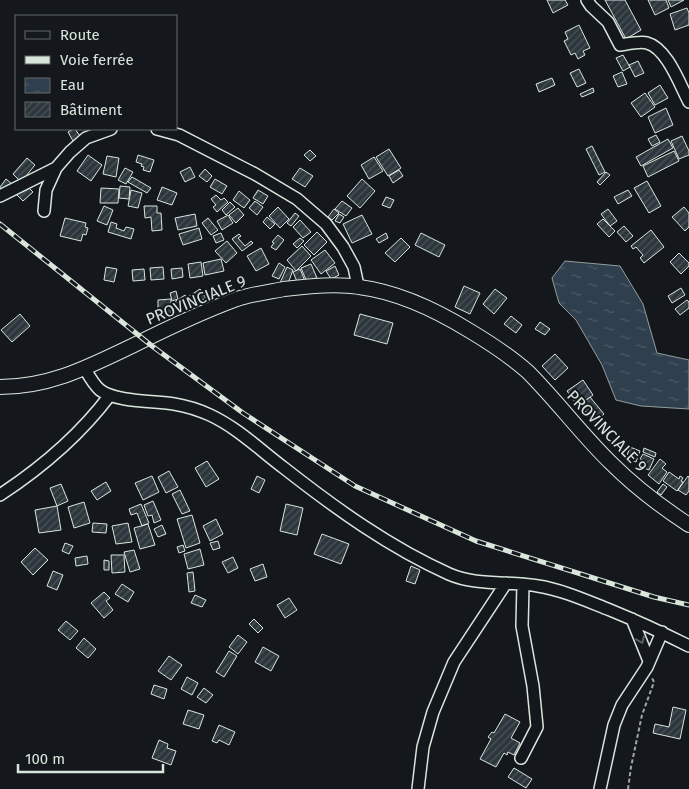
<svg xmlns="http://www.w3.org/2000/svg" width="689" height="789" viewBox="0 0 689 789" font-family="'Fira Sans',sans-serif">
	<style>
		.water { fill: url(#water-ripples); stroke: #939e99 }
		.building { fill: url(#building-hatch); stroke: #d8e6dc }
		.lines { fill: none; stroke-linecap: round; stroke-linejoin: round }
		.minor-casing { stroke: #d8e6dc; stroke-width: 14 }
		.major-casing { stroke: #d8e6dc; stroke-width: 16 }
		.path { stroke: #9da8a2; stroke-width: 2; stroke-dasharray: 4 2.5; stroke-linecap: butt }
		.minor { stroke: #14181c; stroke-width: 11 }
		.major { stroke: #14181c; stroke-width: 14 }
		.rail-casing { stroke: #d8e6dc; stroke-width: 5 }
		.rail { stroke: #14181c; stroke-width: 3; stroke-dasharray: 9; stroke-linecap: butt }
		.oneway { stroke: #59605f }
		.labels { text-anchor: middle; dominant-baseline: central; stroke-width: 4; stroke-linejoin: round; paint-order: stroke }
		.street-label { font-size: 16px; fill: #d8e6dc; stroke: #14181c }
	</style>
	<defs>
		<pattern id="water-ripples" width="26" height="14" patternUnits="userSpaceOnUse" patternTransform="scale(1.25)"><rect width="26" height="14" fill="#2f3f4d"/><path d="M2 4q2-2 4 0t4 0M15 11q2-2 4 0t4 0" fill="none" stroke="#4c5b66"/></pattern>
		<pattern id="building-hatch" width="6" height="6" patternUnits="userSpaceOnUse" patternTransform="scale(1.25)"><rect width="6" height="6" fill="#2c363c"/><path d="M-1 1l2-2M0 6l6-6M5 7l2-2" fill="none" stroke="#4a5358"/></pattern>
	</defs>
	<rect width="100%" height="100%" fill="#14181c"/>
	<path class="water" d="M 565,261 L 620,266 L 643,304 L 657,353 L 689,360 L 689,409 L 641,406 L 616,400 L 602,365 L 576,320 L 559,303 L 552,278 Z"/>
	<path class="building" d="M 547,0 L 565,0 L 568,5 L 553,13 Z
		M 605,0 L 625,0 L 641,30 L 626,39 Z
		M 648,0 L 666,0 L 669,8 L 655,15 Z
		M 668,0 L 684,0 L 671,7 Z
		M 687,8 L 689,13 L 689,25 L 675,30 L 670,14 Z
		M 579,25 L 590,48 L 583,51 L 585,55 L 578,59 L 575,53 L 571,55 L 564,41 L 568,39 L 565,32 Z
		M 623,55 L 630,67 L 623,71 L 616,58 Z
		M 638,61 L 644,73 L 635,77 L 629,65 Z
		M 579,69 L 586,83 L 577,87 L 570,73 Z
		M 622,72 L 627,84 L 618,87 L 613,76 Z
		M 552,78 L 555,85 L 539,92 L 536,84 Z
		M 660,85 L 668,98 L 655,105 L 648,93 Z
		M 593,88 L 594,92 L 582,97 L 580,94 Z
		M 645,93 L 655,107 L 641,117 L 631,103 Z
		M 666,108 L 673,125 L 655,133 L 648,117 Z
		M 73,129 L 75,129 L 80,136 L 73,141 L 68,132 Z
		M 656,135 L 660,142 L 652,146 L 648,139 Z
		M 682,136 L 689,151 L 689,155 L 679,159 L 671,141 Z
		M 668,139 L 673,148 L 641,166 L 636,157 Z
		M 592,146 L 605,172 L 599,175 L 586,149 Z
		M 389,149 L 401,168 L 388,176 L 376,157 Z
		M 310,150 L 316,156 L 310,161 L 304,155 Z
		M 674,151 L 679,161 L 648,177 L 643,166 Z
		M 88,155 L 102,165 L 91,181 L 77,171 Z
		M 138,155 L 154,160 L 150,172 L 143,170 L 144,167 L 141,166 L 142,164 L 136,162 Z
		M 107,156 L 119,158 L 116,177 L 103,174 Z
		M 374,157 L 383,171 L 369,179 L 361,165 Z
		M 27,158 L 35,165 L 21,182 L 13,174 Z
		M 190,167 L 195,177 L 185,182 L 180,172 Z
		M 125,168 L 133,172 L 126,184 L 118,180 Z
		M 300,168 L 313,176 L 305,187 L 292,179 Z
		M 205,169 L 212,176 L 207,182 L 199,176 Z
		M 399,170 L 403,176 L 393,183 L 389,176 Z
		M 606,172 L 610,175 L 600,185 L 597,182 Z
		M 132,177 L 151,188 L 147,193 L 128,182 Z
		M 6,179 L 12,184 L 5,193 L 0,189 L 0,187 Z
		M 215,179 L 227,186 L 222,194 L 210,187 Z
		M 362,179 L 375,191 L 360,208 L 347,196 Z
		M 647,181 L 661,206 L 649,213 L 634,188 Z
		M 26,185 L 33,192 L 23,201 L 16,194 Z
		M 120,186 L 130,187 L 129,199 L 119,198 Z
		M 162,187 L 177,193 L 172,205 L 157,200 Z
		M 101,188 L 119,189 L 118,203 L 100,203 Z
		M 131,190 L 142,193 L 138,208 L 128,206 Z
		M 258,190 L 268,196 L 263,204 L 253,198 Z
		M 628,190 L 632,196 L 618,204 L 614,197 Z
		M 239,191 L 250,200 L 244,208 L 233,200 Z
		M 216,195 L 221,200 L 224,198 L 228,202 L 217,212 L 213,207 L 216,205 L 211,199 Z
		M 386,197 L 394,200 L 390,208 L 382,205 Z
		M 255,201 L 263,207 L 257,215 L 249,208 Z
		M 342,201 L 352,208 L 346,216 L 335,209 Z
		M 230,202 L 235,207 L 226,215 L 222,210 Z
		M 104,206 L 113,210 L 107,225 L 97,221 Z
		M 144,206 L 157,206 L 157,213 L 161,213 L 162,230 L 152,231 L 151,217 L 145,218 Z
		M 278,207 L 289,219 L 280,228 L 269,216 Z
		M 684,207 L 689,213 L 689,227 L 685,231 L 672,217 Z
		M 238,208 L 244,215 L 236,223 L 229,215 Z
		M 334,209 L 339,213 L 332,220 L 328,217 Z
		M 608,209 L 617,221 L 610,226 L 601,214 Z
		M 295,213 L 299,216 L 291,226 L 287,223 Z
		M 195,214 L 197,226 L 178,230 L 175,218 Z
		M 339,214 L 344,217 L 340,223 L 335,221 Z
		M 228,215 L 233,223 L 222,230 L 217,221 Z
		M 362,215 L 372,234 L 352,243 L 343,224 Z
		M 267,217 L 275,224 L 270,229 L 263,222 Z
		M 65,218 L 86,223 L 85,227 L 88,228 L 86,235 L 83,234 L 81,241 L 60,236 Z
		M 208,218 L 218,230 L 211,235 L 202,223 Z
		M 603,219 L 615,231 L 609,237 L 597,224 Z
		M 300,220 L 311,232 L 303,238 L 293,227 Z
		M 111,222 L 117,224 L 116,228 L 124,231 L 126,227 L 134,229 L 131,239 L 108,232 Z
		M 624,226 L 633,236 L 626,242 L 617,232 Z
		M 199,228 L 202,239 L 183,245 L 179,234 Z
		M 651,230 L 664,247 L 644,263 L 640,258 L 643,255 L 636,247 L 633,249 L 631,246 Z
		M 317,232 L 327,242 L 314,255 L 304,245 Z
		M 221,233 L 224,240 L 216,243 L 213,236 Z
		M 386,233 L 388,238 L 379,243 L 376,239 Z
		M 421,233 L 445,245 L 439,257 L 415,245 Z
		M 239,234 L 241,236 L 238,238 L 245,246 L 251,241 L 253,243 L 242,251 L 232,239 Z
		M 278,235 L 284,240 L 276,250 L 271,247 L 274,243 L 272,242 Z
		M 300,238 L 304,241 L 297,248 L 293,244 Z
		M 401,238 L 410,247 L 395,262 L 385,253 Z
		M 227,241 L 237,253 L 226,263 L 215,251 Z
		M 302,246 L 311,256 L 296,271 L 287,260 Z
		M 261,248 L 269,264 L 256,271 L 247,256 Z
		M 325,250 L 335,263 L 321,274 L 311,260 Z
		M 679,253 L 689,263 L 689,266 L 681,274 L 670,262 Z
		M 221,259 L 224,271 L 205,275 L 203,263 Z
		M 201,262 L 203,276 L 190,278 L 188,264 Z
		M 279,263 L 285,267 L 279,279 L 272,276 Z
		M 311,264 L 317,278 L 307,282 L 301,268 Z
		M 335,266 L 339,275 L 331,279 L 326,271 Z
		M 106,267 L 117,269 L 114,282 L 104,280 Z
		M 163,267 L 164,279 L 151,280 L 150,268 Z
		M 287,267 L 293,270 L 287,286 L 280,283 Z
		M 182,268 L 183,277 L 172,279 L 171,269 Z
		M 144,269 L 145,280 L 133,281 L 132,270 Z
		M 300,269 L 305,281 L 298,284 L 293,272 Z
		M 464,286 L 480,293 L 470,314 L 455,307 Z
		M 681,288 L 685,295 L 672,303 L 668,296 Z
		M 200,289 L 206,298 L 194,305 L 188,297 Z
		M 495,289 L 507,298 L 494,314 L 483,304 Z
		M 176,291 L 178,299 L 172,301 L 170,293 Z
		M 185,295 L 190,303 L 178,311 L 173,303 Z
		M 171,299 L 171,315 L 158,316 L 158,300 Z
		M 687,300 L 689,302 L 689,308 L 680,315 L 675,309 Z
		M 20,314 L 30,326 L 12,342 L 1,330 Z
		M 360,314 L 393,323 L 387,344 L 354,335 Z
		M 511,316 L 522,325 L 516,333 L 504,324 Z
		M 540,322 L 550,329 L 545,335 L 535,329 Z
		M 555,354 L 568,368 L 555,380 L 542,366 Z
		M 583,380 L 593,395 L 578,406 L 567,391 Z
		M 590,397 L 604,414 L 594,422 L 580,405 Z
		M 630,447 L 640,451 L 636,462 L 626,458 Z
		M 644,448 L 656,453 L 655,457 L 643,452 Z
		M 643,454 L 654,459 L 649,470 L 644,468 L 647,462 L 640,459 Z
		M 660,459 L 666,464 L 662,468 L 667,472 L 659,484 L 648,475 Z
		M 207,461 L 219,479 L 206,487 L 195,468 Z
		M 169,471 L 178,487 L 166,493 L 158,477 Z
		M 669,472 L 679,479 L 680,476 L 683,478 L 681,481 L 683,482 L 677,491 L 663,481 Z
		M 152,476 L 159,492 L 143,500 L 135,483 Z
		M 257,476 L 265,480 L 259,493 L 251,489 Z
		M 688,476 L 689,477 L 689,491 L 686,495 L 678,490 Z
		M 106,482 L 111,491 L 97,500 L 91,491 Z
		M 61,484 L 68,501 L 57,506 L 50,488 Z
		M 663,484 L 667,487 L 661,495 L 657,492 Z
		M 180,490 L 190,511 L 182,514 L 172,494 Z
		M 153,501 L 161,520 L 154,523 L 152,515 L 148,516 L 144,505 Z
		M 84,502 L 90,523 L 74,528 L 68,507 Z
		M 141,504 L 149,523 L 142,526 L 137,513 L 131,515 L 129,509 Z
		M 286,504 L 303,508 L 297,535 L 280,531 Z
		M 57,506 L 61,530 L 39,533 L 35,510 Z
		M 192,515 L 200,543 L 186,548 L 177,519 Z
		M 216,519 L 223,534 L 210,541 L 203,526 Z
		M 93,523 L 107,524 L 106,533 L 92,532 Z
		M 128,523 L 132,542 L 116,544 L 112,526 Z
		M 148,524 L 155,545 L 140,549 L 134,528 Z
		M 162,525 L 166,534 L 158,537 L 154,529 Z
		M 322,534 L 349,544 L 341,564 L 314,554 Z
		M 218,541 L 220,548 L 213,550 L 210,543 Z
		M 65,543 L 73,546 L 69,554 L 62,551 Z
		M 183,545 L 185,551 L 179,553 L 177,547 Z
		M 35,548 L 48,560 L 33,575 L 21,562 Z
		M 200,549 L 204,565 L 188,569 L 184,554 Z
		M 134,550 L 140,569 L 130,572 L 124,552 Z
		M 111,555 L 124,555 L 125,572 L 112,573 Z
		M 87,556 L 88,564 L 76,566 L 75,558 Z
		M 233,557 L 238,568 L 228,573 L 222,562 Z
		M 104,560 L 109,561 L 109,570 L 104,570 Z
		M 263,564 L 267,577 L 255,581 L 250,569 Z
		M 411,566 L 420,570 L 415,584 L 406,581 Z
		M 53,571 L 63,575 L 57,590 L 47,586 Z
		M 193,572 L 195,591 L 189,592 L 187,573 Z
		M 122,584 L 134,592 L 128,602 L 115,594 Z
		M 104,592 L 110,598 L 106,601 L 113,610 L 104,618 L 91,603 Z
		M 195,595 L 206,600 L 202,607 L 191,603 Z
		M 289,598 L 297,610 L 285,618 L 277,605 Z
		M 254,619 L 263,628 L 258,633 L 249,624 Z
		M 66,621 L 78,631 L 70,640 L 58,630 Z
		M 238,635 L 247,642 L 238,654 L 229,647 Z
		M 84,638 L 96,649 L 88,658 L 76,648 Z
		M 263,647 L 279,656 L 271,671 L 255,662 Z
		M 229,651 L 237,656 L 224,677 L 216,672 Z
		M 169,656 L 182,665 L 171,680 L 158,671 Z
		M 187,677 L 198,683 L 192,695 L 181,689 Z
		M 154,685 L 167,689 L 164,699 L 151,694 Z
		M 204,688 L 213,695 L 206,703 L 197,697 Z
		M 673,707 L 686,710 L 680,739 L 653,733 L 655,724 L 669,727 Z
		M 188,710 L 204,715 L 199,729 L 183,724 Z
		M 505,714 L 520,722 L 511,738 L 520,743 L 514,755 L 508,752 L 507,755 L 504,753 L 496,767 L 480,759 L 491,739 L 488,737 L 492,732 L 494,733 Z
		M 219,725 L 235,732 L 229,745 L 219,740 L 217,743 L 212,741 Z
		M 159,740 L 168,744 L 167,748 L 176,751 L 171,765 L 152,758 Z
		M 514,768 L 532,779 L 526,788 L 508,777 Z"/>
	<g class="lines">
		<defs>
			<path id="minor" d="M 587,0 L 591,6 L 608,22 L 620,45 C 627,44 641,41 647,43 C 667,48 680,85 689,102
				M 157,129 L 179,135 L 255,174 L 297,199 L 326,224 L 343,247 L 354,267 L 358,286
				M 0,196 L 56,168
				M 44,211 L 46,190 L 56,168 L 70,152 L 86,138 L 111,129
				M 85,369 C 89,376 94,385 100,390 C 115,402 155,401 174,404 C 186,406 199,410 210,415 C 238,428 260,450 284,468 C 335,508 389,547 449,574 C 476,586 509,581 538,586 C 563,590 587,601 610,610 C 637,621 663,633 689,646
				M 0,495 C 41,468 80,435 110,395
				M 632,619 L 649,661
				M 521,758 L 537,727 L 533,686 L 522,626 L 523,584
				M 418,789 L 423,747 L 433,712 L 454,662 L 506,583
				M 600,789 L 614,725 L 622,705 L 647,667 L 662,632"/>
			<path id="major" d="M 0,387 C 50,387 88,367 132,346 C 166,329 201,312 237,299 C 252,294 268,292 284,289 C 307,286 337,283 359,287 C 399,292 436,310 470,331 C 490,343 510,356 528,372 C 557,401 582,435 611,463 C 636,488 660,506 689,525"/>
		</defs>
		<use href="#minor" class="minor-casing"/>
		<use href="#major" class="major-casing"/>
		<path class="path" d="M 628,789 L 631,767 L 642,715 L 654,682 L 652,678"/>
		<use href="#minor" class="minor"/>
		<use href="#major" class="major"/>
		<defs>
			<path id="rail" d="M 0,224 L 152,346 L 243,413 L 355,486 L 476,541 L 654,597 L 689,605"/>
		</defs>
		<use href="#rail" class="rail-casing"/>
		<use href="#rail" class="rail"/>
	</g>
	<defs><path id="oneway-chevron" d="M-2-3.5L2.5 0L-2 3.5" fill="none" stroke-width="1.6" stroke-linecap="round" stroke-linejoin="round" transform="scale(1.25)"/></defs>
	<use class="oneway" href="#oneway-chevron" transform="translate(641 640) rotate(67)"/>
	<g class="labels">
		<g class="street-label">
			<text transform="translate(196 300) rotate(-22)">PROVINCIALE 9</text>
			<text transform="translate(607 431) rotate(46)">PROVINCIALE 9</text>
		</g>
	</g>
	<rect x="15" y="15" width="162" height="115" fill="#14181c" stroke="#626a69"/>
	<rect x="25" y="31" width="25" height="8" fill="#14181c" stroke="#626a69"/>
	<text x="60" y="40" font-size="15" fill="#d8e6dc">Route</text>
	<rect x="25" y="56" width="25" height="8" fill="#d8e6dc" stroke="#626a69"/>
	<text x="60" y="65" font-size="15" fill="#d8e6dc">Voie ferrée</text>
	<rect x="25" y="78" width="25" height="15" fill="url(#water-ripples)" stroke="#626a69"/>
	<text x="60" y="90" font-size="15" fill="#d8e6dc">Eau</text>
	<rect x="25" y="102" width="25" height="15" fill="url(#building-hatch)" stroke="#626a69"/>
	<text x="60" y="115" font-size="15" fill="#d8e6dc">Bâtiment</text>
	<path d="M18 764v8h145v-8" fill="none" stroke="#d8e6dc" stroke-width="2.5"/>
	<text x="25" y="764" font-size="15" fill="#d8e6dc" stroke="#14181c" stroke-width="4" paint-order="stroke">100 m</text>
</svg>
